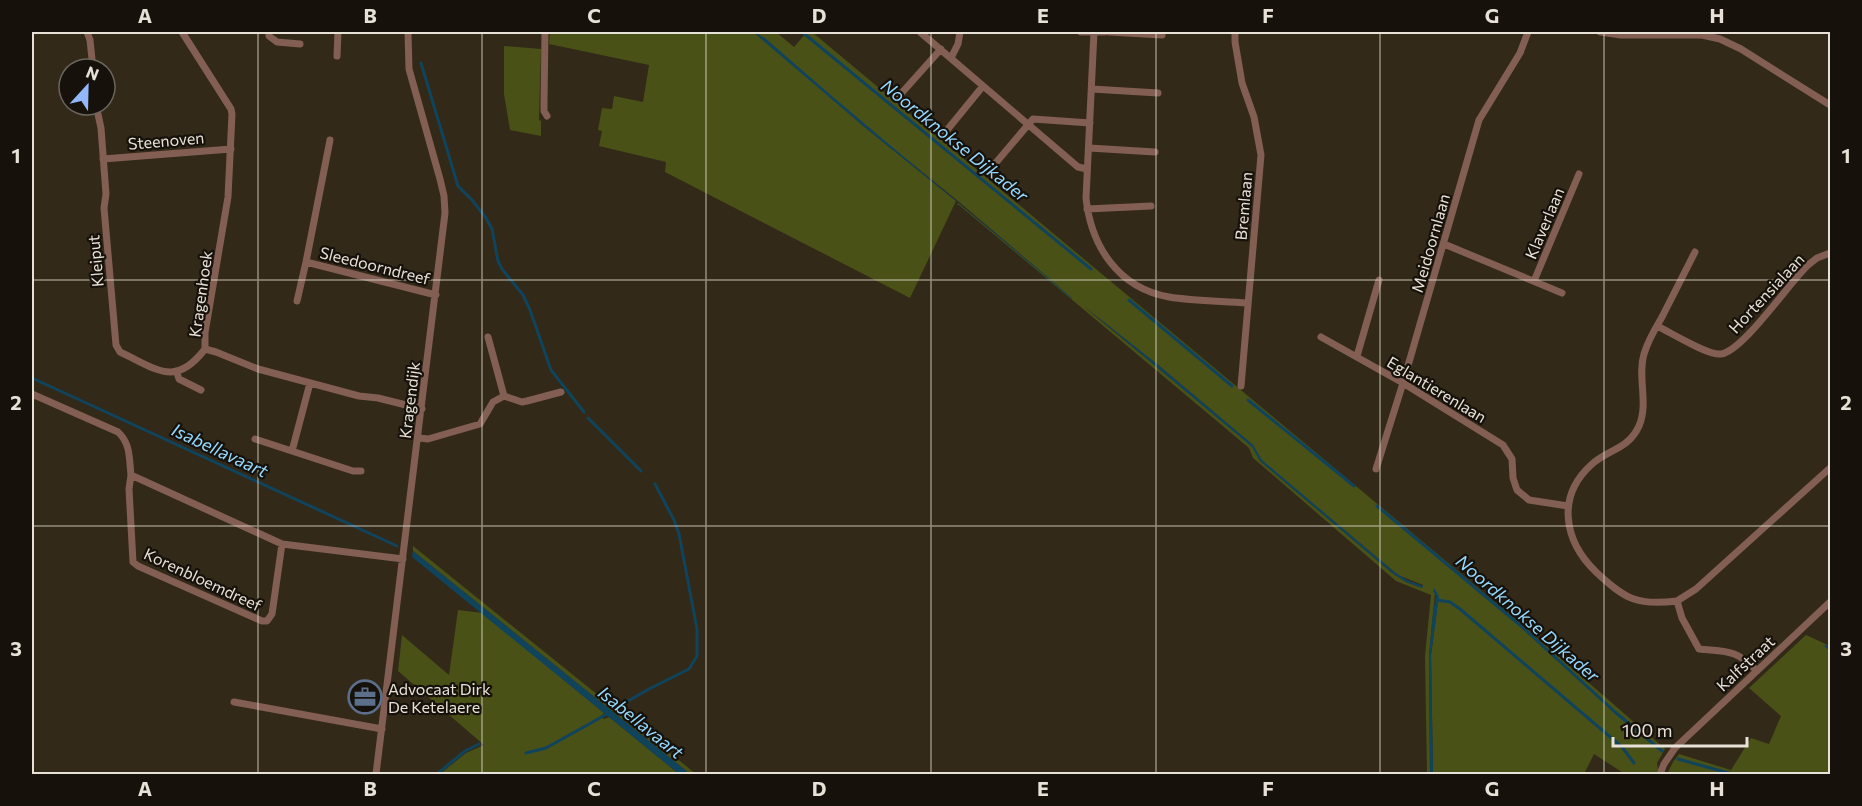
<svg xmlns="http://www.w3.org/2000/svg" width="1862" height="806" viewBox="0 0 1862 806" font-family="Commissioner,sans-serif">
	<style>
		.green { fill: #4a5116; fill-rule: evenodd }
		.water { fill: #10445d }
		.lines { fill: none; stroke-linecap: round; stroke-linejoin: round }
		.stream { stroke: #10445d; stroke-width: 3 }
		.street { stroke: #825e53; stroke-width: 7 }
		.grid { fill: none; stroke: #e8e1d7; stroke-width: 1.5; stroke-opacity: 0.55 }
		.labels { text-anchor: middle; dominant-baseline: central; stroke-width: 4.5; stroke-linejoin: round; paint-order: stroke }
		.street-label { font-size: 16px; fill: #e8e1d7; stroke: #16120b }
		.poi-label { font-size: 16px; fill: #e8e1d7; stroke: #16120b; text-anchor: start }
		.water-label { font-size: 18px; font-style: italic; fill: #96d9ff; stroke: #16120b }
		.neatline { fill: none; stroke: #e8e1d7; stroke-width: 2 }
		.grid-label { font-size: 20px; text-anchor: middle; font-weight: bold; fill: #e8e1d7 }
	</style>
	<rect width="100%" height="100%" fill="#322918"/>
	<path class="green" d="M 550,32 L 753,32 L 765,40 L 862,125 L 956,201 L 910,298 L 665,172 L 666,162 L 599,146 L 602,131 L 598,130 L 602,108 L 612,109 L 614,96 L 643,102 L 649,65 L 549,44 Z
		M 756,32 L 776,32 L 794,47 L 807,32 L 812,32 L 1520,623 L 1665,749 L 1657,763 L 1658,769 L 1656,774 L 1625,774 L 1594,754 L 1584,774 L 1433,774 L 1431,655 L 1438,601 L 1435,593 L 1429,655 L 1430,774 L 1427,774 L 1425,656 L 1431,595 L 1396,581 L 1253,458 L 1249,448 L 959,205 L 957,205 L 958,203 L 1072,298 L 958,201 L 863,124 ZM 1083,306 L 1157,364 L 1253,445 L 1261,460 L 1398,575 L 1423,585 L 1422,588 L 1406,582 L 1392,573 L 1260,461 L 1253,447 Z
		M 504,46 L 541,49 L 539,120 L 541,121 L 541,136 L 510,130 L 504,94 Z
		M 413,546 L 696,774 L 690,774 L 413,551 Z
		M 458,610 L 483,613 L 604,713 L 601,716 L 604,719 L 609,717 L 679,774 L 440,774 L 466,753 L 484,745 L 398,671 L 402,635 L 449,675 Z
		M 1806,635 L 1830,646 L 1830,774 L 1667,774 L 1673,762 L 1679,754 L 1731,770 L 1751,738 L 1769,744 L 1781,716 L 1749,688 Z"/>
	<path class="water" d="M 753,32 L 765,38 C 866,127 970,211 1072,298 L 1072,299 L 957,202 L 862,125 Z
		M 1084,306 L 1157,364 L 1253,445 L 1262,460 L 1393,571 L 1407,580 L 1423,586 L 1422,588 L 1406,582 L 1392,573 L 1260,461 L 1252,447 Z
		M 413,551 L 690,774 L 679,774 L 412,557 Z
		M 1434,588 L 1439,596 L 1431,655 L 1433,774 L 1430,774 L 1429,655 L 1433,612 L 1436,596 L 1433,591 Z"/>
	<g class="lines">
		<path class="stream" d="M 802,32 L 1091,269
			M 421,63 L 458,186 L 472,200 L 486,218 L 492,229 L 498,261 L 502,269 L 523,295 L 530,310 L 551,370 L 584,412
			M 1129,300 L 1232,386
			M 32,378 L 397,546
			M 1248,400 L 1354,486
			M 588,418 L 641,471
			M 1377,506 L 1521,626 L 1615,712 L 1662,751
			M 1437,600 L 1450,602 L 1460,609 L 1622,747 L 1634,763
			M 1826,646 L 1830,649
			M 621,705 L 649,689 L 689,669 L 697,656 L 697,629 L 679,534 L 674,520 L 655,484
			M 526,753 L 546,748 L 607,714
			M 1678,759 L 1732,774
			M 437,774 L 465,751 L 479,744"/>
		<path class="street" d="M 87,32 L 90,40 L 93,69
			M 182,32 L 231,109 L 232,114 L 228,197 L 205,333 L 205,349
			M 269,32 L 269,36 L 277,42 L 300,44
			M 545,32 L 544,104 L 544,111 L 547,116
			M 920,32 L 1078,167 L 1087,169
			M 1081,32 L 1105,32
			M 1094,32 L 1086,198 C 1091,246 1118,288 1169,297 C 1194,301 1221,301 1247,303
			M 1109,32 L 1162,35
			M 1235,32 L 1235,42 L 1242,83 L 1254,117 L 1261,155 L 1241,386
			M 1600,32 L 1621,35 L 1702,35 L 1720,39 L 1741,49 L 1830,105
			M 337,56 L 338,32
			M 951,58 L 958,44 L 960,32
			M 1092,89 L 1158,93
			M 899,96 L 941,49
			M 96,105 L 101,128 L 106,194 L 104,208 L 116,345 L 120,352 C 157,369 175,388 205,349
			M 943,135 L 983,86
			M 1089,148 L 1155,152
			M 103,159 L 231,149
			M 988,172 L 1033,119 L 1090,123
			M 1087,209 L 1151,206
			M 1444,244 L 1562,293
			M 1695,252 C 1684,274 1673,295 1662,317 C 1655,329 1648,340 1644,354 C 1637,377 1649,403 1639,426 C 1628,450 1608,449 1591,465 C 1556,497 1564,541 1596,572 C 1625,599 1637,606 1677,601 L 1682,618 L 1699,649 C 1728,652 1735,649 1757,671
			M 306,262 L 436,295
			M 1534,281 L 1579,174
			M 297,301 L 306,262 L 330,140
			M 1657,326 C 1670,332 1708,356 1721,354 C 1743,351 1789,283 1808,265 L 1817,258 L 1830,253
			M 1321,337 L 1403,383 L 1503,445 L 1512,459 L 1513,478 L 1517,490 L 1529,500 L 1568,506
			M 205,349 L 216,352 L 258,369 L 359,396 L 378,398 L 422,409
			M 1357,356 L 1379,280
			M 177,373 L 179,379 L 201,390
			M 32,394 L 118,432 C 131,444 129,459 131,475 L 282,544 L 403,559
			M 504,396 L 522,402 L 527,401 L 561,392
			M 419,438 L 428,439 L 480,424 L 493,402 L 504,396 L 488,337
			M 255,439 L 353,471 L 361,471
			M 292,451 L 310,383
			M 1376,469 L 1403,383 L 1479,120 L 1520,53 L 1528,32
			M 131,475 L 129,489 L 133,562 L 138,566 L 262,621 L 267,621 L 272,614 L 282,544
			M 1677,601 L 1696,589 L 1830,468
			M 234,702 L 382,729
			M 376,774 L 445,213 L 444,196 L 440,179 L 409,69 L 408,32
			M 1660,774 L 1664,764 L 1675,748 L 1830,602"/>
	</g>
	<path class="grid" d="M 258,32 L 258,774M 482,32 L 482,774M 706,32 L 706,774M 931,32 L 931,774M 1156,32 L 1156,774M 1380,32 L 1380,774M 1604,32 L 1604,774M 32,280 L 1830,280M 32,526 L 1830,526"/>
	<defs>
		<symbol id="office-ring" viewBox="-11 -11 22 22"><circle r="9.5" fill="#16120b" stroke="#5c6f8a" stroke-width="1.5"/><path d="M-6-3h4V-5.5h4V-3h4V5H-6ZM-1-4.5V-3h2v-1.5ZM-6 0V1H6V0Z" fill="#5c6f8a"/></symbol>
	</defs>
	<g fill-rule="evenodd">
		<use href="#office-ring" x="346" y="678" width="38" height="38"/>
	</g>
	<g class="labels">
		<g class="street-label">
			<text transform="translate(166 140) rotate(-5)">Steenoven</text>
			<text transform="translate(1243 206) rotate(-85)">Bremlaan</text>
			<text transform="translate(1544 223) rotate(-67)">Klaverlaan</text>
			<text transform="translate(1430 243) rotate(-74)">Meidoornlaan</text>
			<text transform="translate(95 261) rotate(-95)">Kleiput</text>
			<text transform="translate(375 265) rotate(14)">Sleedoorndreef</text>
			<text transform="translate(1766 293) rotate(-47)">Hortensialaan</text>
			<text transform="translate(200 294) rotate(-82)">Kragenhoek</text>
			<text transform="translate(1437 389) rotate(31)">Eglantierenlaan</text>
			<text transform="translate(409 400) rotate(-83)">Kragendijk</text>
			<text transform="translate(203 579) rotate(25)">Korenbloemdreef</text>
			<text transform="translate(1745 663) rotate(-43)">Kalfstraat</text>
		</g>
		<g class="poi-label">
			<text x="388" y="688">Advocaat Dirk<tspan x="388" dy="18">De Ketelaere</tspan></text>
		</g>
		<g class="water-label">
			<text transform="translate(955 140) rotate(39)">Noordknokse Dijkader</text>
			<text transform="translate(220 450) rotate(25)">Isabellavaart</text>
			<text transform="translate(1528 618) rotate(41)">Noordknokse Dijkader</text>
			<text transform="translate(641 722) rotate(39)">Isabellavaart</text>
		</g>
	</g>
	<rect width="1862" height="806" fill="none" stroke="#16120b" stroke-width="66"/>
	<g transform="translate(87 87) rotate(22)"><circle r="28" fill="#16120b" stroke="#6a655d" stroke-width="1.5"/>
	<path d="M0-4.5L10 22L0 15L-10 22Z" fill="#93b7fd"/>
	<text y="-9" font-size="16" font-weight="bold" text-anchor="middle" fill="#e8e1d7">N</text>
	</g>
	<path d="M1613 737v9h134v-9" fill="none" stroke="#e8e1d7" stroke-width="3"/>
	<text x="1622" y="737" font-size="18" fill="#e8e1d7" stroke="#16120b" stroke-width="4.5" paint-order="stroke">100 m</text>
	<rect x="33" y="33" width="1796" height="740" class="neatline"/>
	<g class="grid-label">
		<text x="145" y="23">A</text>
		<text x="370" y="23">B</text>
		<text x="594" y="23">C</text>
		<text x="819" y="23">D</text>
		<text x="1043" y="23">E</text>
		<text x="1268" y="23">F</text>
		<text x="1492" y="23">G</text>
		<text x="1717" y="23">H</text>
		<text x="16" y="163">1</text>
		<text x="1846" y="163">1</text>
		<text x="16" y="410">2</text>
		<text x="1846" y="410">2</text>
		<text x="16" y="656">3</text>
		<text x="1846" y="656">3</text>
		<text x="145" y="796">A</text>
		<text x="370" y="796">B</text>
		<text x="594" y="796">C</text>
		<text x="819" y="796">D</text>
		<text x="1043" y="796">E</text>
		<text x="1268" y="796">F</text>
		<text x="1492" y="796">G</text>
		<text x="1717" y="796">H</text>
	</g>
</svg>
